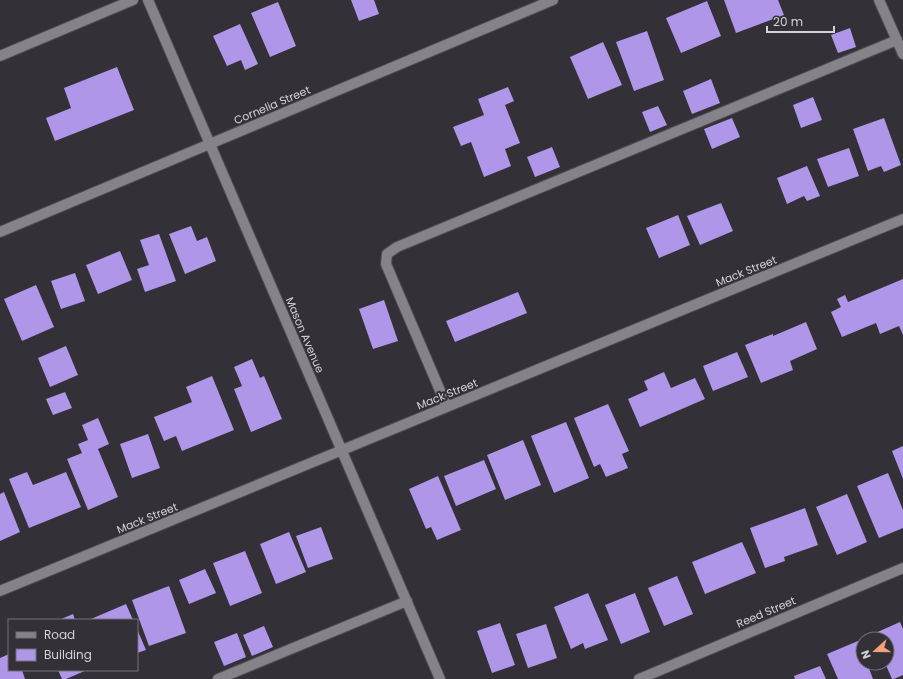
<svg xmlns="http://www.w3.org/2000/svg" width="903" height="679" viewBox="0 0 903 679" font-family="Poppins,sans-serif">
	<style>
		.building { fill: #af96e8 }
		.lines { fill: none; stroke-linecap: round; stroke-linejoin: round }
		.minor-casing { stroke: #4f4c52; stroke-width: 12 }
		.minor { stroke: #868289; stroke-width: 10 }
		.labels { text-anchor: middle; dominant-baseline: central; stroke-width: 4; stroke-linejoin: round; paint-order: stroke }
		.street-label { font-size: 11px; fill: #d4d2d6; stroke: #343037 }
	</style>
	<rect width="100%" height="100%" fill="#343037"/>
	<path class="building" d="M 351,0 L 374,0 L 379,14 L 359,21 Z
		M 724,0 L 778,0 L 784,15 L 736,33 Z
		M 707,1 L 721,36 L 681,53 L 666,18 Z
		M 278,2 L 296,46 L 270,57 L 251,13 Z
		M 240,24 L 258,64 L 245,70 L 241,60 L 227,66 L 213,36 Z
		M 850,28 L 856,47 L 838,53 L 831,35 Z
		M 647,31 L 664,80 L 634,91 L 616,42 Z
		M 603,42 L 622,85 L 588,99 L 570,57 Z
		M 117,67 L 134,110 L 55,141 L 46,118 L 71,108 L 64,88 Z
		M 711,79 L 720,103 L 692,114 L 683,91 Z
		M 508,87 L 514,101 L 505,105 L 520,143 L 505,149 L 511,166 L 484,177 L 471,142 L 461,146 L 453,127 L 484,115 L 478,99 Z
		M 813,97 L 822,120 L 801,128 L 793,105 Z
		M 658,106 L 667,125 L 650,132 L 642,112 Z
		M 732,118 L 740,137 L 712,149 L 704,129 Z
		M 884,118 L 901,165 L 884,172 L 881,166 L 868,171 L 853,129 Z
		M 552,147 L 560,167 L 535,177 L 527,157 Z
		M 849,148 L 859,176 L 828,187 L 817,159 Z
		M 807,166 L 820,196 L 807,201 L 804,196 L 787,204 L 777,178 Z
		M 721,203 L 733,231 L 700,245 L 687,216 Z
		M 678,215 L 690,245 L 659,258 L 646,228 Z
		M 191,226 L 197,241 L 207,237 L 216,261 L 185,274 L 169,234 Z
		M 159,234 L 176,281 L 145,292 L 137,269 L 149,265 L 140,240 Z
		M 120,251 L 132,280 L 98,294 L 86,265 Z
		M 75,273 L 85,301 L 61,309 L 51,281 Z
		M 903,279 L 903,335 L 899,326 L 880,334 L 876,323 L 842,337 L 831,312 L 841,307 L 837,299 L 845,295 L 848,302 Z
		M 36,285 L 54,327 L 22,341 L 4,299 Z
		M 518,292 L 527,313 L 455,342 L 446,321 Z
		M 384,300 L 398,341 L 373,349 L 359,309 Z
		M 806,322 L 817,349 L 790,361 L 793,370 L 761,383 L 745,345 L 773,334 L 773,336 Z
		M 66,346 L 78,375 L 50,387 L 38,358 Z
		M 737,352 L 748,377 L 713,391 L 703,366 Z
		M 252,359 L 260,378 L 264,376 L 282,419 L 251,432 L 234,389 L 242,386 L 234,367 Z
		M 664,372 L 671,388 L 695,378 L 705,399 L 640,427 L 628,399 L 648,390 L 644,381 Z
		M 212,376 L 234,430 L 182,451 L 176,436 L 164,441 L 154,417 L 192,402 L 186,387 Z
		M 65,392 L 72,408 L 53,415 L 46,399 Z
		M 608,404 L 629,451 L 622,454 L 628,468 L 606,477 L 600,464 L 594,467 L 574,418 Z
		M 98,418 L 109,444 L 98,449 L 118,497 L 88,510 L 67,459 L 82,453 L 78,444 L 88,440 L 82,425 Z
		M 566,422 L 589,478 L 554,493 L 531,436 Z
		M 148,434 L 160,468 L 132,478 L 120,444 Z
		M 523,440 L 541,485 L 505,500 L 487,455 Z
		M 903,446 L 903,479 L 892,451 Z
		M 484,460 L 496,489 L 456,506 L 444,476 Z
		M 27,472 L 33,485 L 66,472 L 81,507 L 29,528 L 9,479 Z
		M 888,473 L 903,510 L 903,528 L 879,538 L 857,486 Z
		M 438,476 L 461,530 L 437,540 L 431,527 L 426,529 L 409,489 Z
		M 4,492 L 20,532 L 0,541 L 0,494 Z
		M 847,494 L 867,542 L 837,555 L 816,507 Z
		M 805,508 L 818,545 L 784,557 L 785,561 L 765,568 L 750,528 Z
		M 321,527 L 333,559 L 308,568 L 296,536 Z
		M 289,532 L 306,572 L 276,584 L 260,544 Z
		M 742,542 L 756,573 L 705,594 L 692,562 Z
		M 245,551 L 262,593 L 230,606 L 213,563 Z
		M 205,569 L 216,593 L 189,604 L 179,580 Z
		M 677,576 L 693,614 L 664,626 L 648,588 Z
		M 169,586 L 186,633 L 149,646 L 132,600 Z
		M 588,593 L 608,640 L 585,649 L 583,643 L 571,649 L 554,607 Z
		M 635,593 L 650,632 L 621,644 L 605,605 Z
		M 126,604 L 133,620 L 92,620 L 91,619 Z
		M 73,614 L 75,620 L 59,620 Z
		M 900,622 L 903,629 L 903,675 L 894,679 L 892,679 L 885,663 L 887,663 L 887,639 L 875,639 L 873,634 Z
		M 500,623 L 515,665 L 492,673 L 477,631 Z
		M 546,624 L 557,658 L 528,668 L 516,634 Z
		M 264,626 L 273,647 L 252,656 L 243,635 Z
		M 137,629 L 146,650 L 137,653 Z
		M 237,633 L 246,657 L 224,666 L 214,642 Z
		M 858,641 L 863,654 L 863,663 L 867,663 L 873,679 L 838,679 L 827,654 Z
		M 9,654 L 9,670 L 22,670 L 25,679 L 0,679 L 0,658 Z
		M 820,666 L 826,679 L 795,679 L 794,676 Z
		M 58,670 L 87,670 L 66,679 L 62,679 Z"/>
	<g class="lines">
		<defs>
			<path id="minor" d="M 148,0 L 440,679
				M 879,0 L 903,54
				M 0,56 L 133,0
				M 0,232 L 553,0
				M 447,407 L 386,264 L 387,254 L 397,247 L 897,40
				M 0,591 L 903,219
				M 218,679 L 407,601
				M 639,679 L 903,568"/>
		</defs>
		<use href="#minor" class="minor-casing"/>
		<use href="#minor" class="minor"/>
	</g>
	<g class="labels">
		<g class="street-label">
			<text transform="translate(272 105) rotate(-23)">Cornelia Street</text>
			<text transform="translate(746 271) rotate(-22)">Mack Street</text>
			<text transform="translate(305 335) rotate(67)">Mason Avenue</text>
			<text transform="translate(447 394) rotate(-22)">Mack Street</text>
			<text transform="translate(147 518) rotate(-22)">Mack Street</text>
			<text transform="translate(766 612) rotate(-23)">Reed Street</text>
		</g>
	</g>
	<rect x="8" y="619" width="130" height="52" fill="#343037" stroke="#747177"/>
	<rect x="16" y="632" width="20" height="6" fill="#868289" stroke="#747177"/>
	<text x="44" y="639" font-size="12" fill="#d4d2d6">Road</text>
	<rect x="16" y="649" width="20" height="12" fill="#af96e8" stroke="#747177"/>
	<text x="44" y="659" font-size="12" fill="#d4d2d6">Building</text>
	<g transform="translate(875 651) rotate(249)"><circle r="19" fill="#343037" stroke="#747177"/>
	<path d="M0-3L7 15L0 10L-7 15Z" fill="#f1a27b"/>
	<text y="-6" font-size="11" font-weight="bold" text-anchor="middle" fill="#d4d2d6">N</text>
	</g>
	<path d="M767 26v6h67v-6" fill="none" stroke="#d4d2d6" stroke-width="2"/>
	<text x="773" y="26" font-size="12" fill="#d4d2d6" stroke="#343037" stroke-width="3" paint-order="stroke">20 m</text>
</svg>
